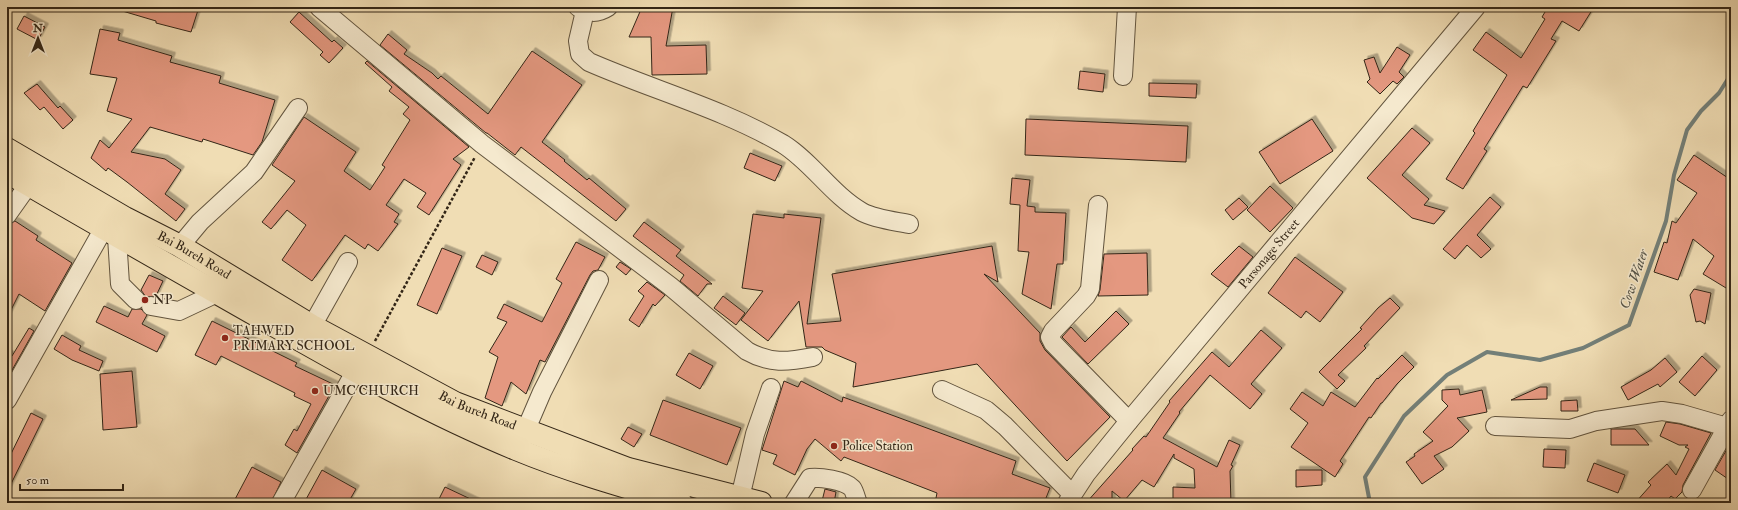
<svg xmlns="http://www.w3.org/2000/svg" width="1738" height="510" viewBox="0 0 1738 510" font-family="'IM FELL Double Pica',serif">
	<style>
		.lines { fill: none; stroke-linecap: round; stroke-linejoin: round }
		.stream { stroke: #737f78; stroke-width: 4 }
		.building { fill: #e49880; stroke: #332617; filter: url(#shadow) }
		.minor-casing { stroke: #62543e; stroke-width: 20 }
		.highway-casing { stroke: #332617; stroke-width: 24 }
		.path { stroke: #332617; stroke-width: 2.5; stroke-dasharray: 3 2; stroke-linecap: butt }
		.minor { stroke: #f5e9ce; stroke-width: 18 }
		.highway { stroke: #f0ddb4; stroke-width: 22 }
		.poi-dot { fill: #8f2418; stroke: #f5e9ce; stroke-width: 1.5 }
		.labels { text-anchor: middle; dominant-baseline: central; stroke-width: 3; stroke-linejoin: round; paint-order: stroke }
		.street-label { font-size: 13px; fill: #332617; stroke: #f5e9ce }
		.poi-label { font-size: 13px; fill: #332617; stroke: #f5e9ce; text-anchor: start }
		.water-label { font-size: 14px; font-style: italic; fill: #535247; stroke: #f5e9ce }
	</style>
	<defs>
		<filter id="shadow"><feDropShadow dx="3.5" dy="-3.5" stdDeviation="0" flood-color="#0004"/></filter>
	</defs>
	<rect width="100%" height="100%" fill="#f0ddb4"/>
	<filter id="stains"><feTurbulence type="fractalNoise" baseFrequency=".005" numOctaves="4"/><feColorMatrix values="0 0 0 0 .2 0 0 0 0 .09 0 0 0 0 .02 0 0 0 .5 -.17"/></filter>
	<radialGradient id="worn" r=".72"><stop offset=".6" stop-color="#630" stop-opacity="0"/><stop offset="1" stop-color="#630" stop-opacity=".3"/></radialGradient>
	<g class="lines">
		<path class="stream" d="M 1370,503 L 1365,477 L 1404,416 L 1447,375 L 1487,352 L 1540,360 L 1583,348 L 1629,325 L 1666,221 L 1674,175 L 1687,130 L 1701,111 L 1719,93 L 1731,74"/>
	</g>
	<path class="building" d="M 120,7 L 199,7 L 191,32 L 156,23 L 156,21 L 119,10 Z
		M 642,7 L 673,7 L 666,46 L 706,45 L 707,74 L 652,75 L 651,37 L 629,37 Z
		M 1548,7 L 1594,7 L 1579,31 L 1562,21 L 1551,39 L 1556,41 L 1527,88 L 1523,86 L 1484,149 L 1487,151 L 1463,189 L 1446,179 L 1475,133 L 1473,131 L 1507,75 L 1473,50 L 1486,32 L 1521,58 L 1545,19 L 1542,17 Z
		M 299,12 L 332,42 L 334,40 L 343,48 L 329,63 L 320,55 L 323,52 L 290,22 Z
		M 24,16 L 45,27 L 38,40 L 17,29 Z
		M 100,29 L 120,33 L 118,40 L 172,56 L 170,62 L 221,76 L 219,83 L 275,100 L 262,142 L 253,155 L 203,139 L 202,142 L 150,127 L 131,152 L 165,159 L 181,170 L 165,194 L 185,209 L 176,221 L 127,182 L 108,168 L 106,171 L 91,158 L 100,140 L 109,148 L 132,119 L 107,111 L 117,78 L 90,74 Z
		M 388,34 L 407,50 L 404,54 L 432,73 L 438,79 L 441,76 L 488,114 L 532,51 L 582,85 L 542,142 L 565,160 L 564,161 L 587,180 L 589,178 L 626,209 L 616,221 L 521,147 L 515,155 L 487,133 L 486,133 L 380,45 Z
		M 1397,47 L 1410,55 L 1399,72 L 1404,77 L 1397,84 L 1393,81 L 1380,94 L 1367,82 L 1370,79 L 1364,60 L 1374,57 L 1380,73 Z
		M 367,61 L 469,147 L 453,159 L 461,165 L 429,215 L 417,207 L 426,193 L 404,179 L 386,205 L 399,214 L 394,222 L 398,224 L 378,251 L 368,244 L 365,249 L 345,235 L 312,281 L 282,260 L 306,225 L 287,210 L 271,229 L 262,222 L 295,181 L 272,165 L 304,117 L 356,152 L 344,171 L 370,190 L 385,167 L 382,165 L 410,120 L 403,114 L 409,107 L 389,91 L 392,87 L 365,63 Z
		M 1080,71 L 1105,74 L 1103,92 L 1078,89 Z
		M 1149,83 L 1197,84 L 1196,98 L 1149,96 Z
		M 37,84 L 58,108 L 60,106 L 73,120 L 63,129 L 44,107 L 40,110 L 24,93 Z
		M 1026,119 L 1188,126 L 1186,162 L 1025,155 Z
		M 1312,119 L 1333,151 L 1280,184 L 1259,152 Z
		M 1412,128 L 1430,143 L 1402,175 L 1429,199 L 1424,205 L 1445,211 L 1434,224 L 1412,218 L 1367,178 Z
		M 750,153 L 782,166 L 775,181 L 744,168 Z
		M 1694,155 L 1731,180 L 1731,291 L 1703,274 L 1714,256 L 1693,239 L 1678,280 L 1654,272 L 1664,242 L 1667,243 L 1672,221 L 1676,223 L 1697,193 L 1677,180 Z
		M 1012,178 L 1030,180 L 1027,206 L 1035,207 L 1035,212 L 1066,213 L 1063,264 L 1057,264 L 1051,309 L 1022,294 L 1029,252 L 1018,251 L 1020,205 L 1010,204 Z
		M 1270,186 L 1293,208 L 1270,232 L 1247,210 Z
		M 1490,197 L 1501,207 L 1477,235 L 1491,249 L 1481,258 L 1467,245 L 1455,259 L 1443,249 Z
		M 1239,198 L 1248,207 L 1233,220 L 1225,210 Z
		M 753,214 L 784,218 L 784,214 L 821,218 L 807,324 L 841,321 L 832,274 L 992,246 L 998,282 L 984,274 L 1040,333 L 1040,341 L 1045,350 L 1110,417 L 1067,461 L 977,364 L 853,387 L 856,363 L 825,350 L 822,347 L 806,347 L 799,301 L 768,341 L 741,320 L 763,291 L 742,288 Z
		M 15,221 L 38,236 L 36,240 L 72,263 L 45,311 L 19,294 L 7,318 L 7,225 Z
		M 644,222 L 681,250 L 676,256 L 712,284 L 707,284 L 698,296 L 680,281 L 684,275 L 633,236 Z
		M 576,242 L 605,257 L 598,270 L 593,271 L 590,275 L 545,362 L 540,360 L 526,394 L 511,382 L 502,406 L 485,398 L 498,357 L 489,352 L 507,322 L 497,318 L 504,304 L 542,322 L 562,283 L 556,279 Z
		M 1239,246 L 1253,257 L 1228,287 L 1211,274 Z
		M 442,248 L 462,256 L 437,314 L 417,305 Z
		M 1147,253 L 1148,295 L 1098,296 L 1100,290 L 1104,254 Z
		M 482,255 L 498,262 L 492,275 L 476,267 Z
		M 1295,257 L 1343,292 L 1320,322 L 1306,311 L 1301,318 L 1268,293 Z
		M 620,262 L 631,269 L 626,275 L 616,267 Z
		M 149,275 L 163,281 L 156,296 L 146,297 L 141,290 Z
		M 647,282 L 665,295 L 655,306 L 653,304 L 639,327 L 629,320 L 644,296 L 638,291 Z
		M 1694,289 L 1711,293 L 1705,324 L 1700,321 L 1696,322 L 1690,295 Z
		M 723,296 L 745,313 L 736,325 L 714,308 Z
		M 1390,298 L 1400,308 L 1364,346 L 1366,348 L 1338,375 L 1345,381 L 1337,389 L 1319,372 L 1362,329 L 1360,328 L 1378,308 Z
		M 104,306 L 128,317 L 132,309 L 141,309 L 147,315 L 142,324 L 165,336 L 157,352 L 96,322 Z
		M 1116,311 L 1129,324 L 1088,364 L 1062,337 L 1071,327 L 1085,342 Z
		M 212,321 L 297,363 L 295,366 L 335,385 L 297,453 L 285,445 L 294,429 L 297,431 L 311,404 L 294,396 L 295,393 L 221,356 L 216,365 L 195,355 Z
		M 29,328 L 34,331 L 7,379 L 7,353 L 12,356 Z
		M 1261,330 L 1282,348 L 1251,384 L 1262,394 L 1250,409 L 1210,375 L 1179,412 L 1180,413 L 1163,438 L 1217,467 L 1229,440 L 1240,445 L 1231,465 L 1233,466 L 1230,471 L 1231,503 L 1173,503 L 1173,487 L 1195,488 L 1194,469 L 1174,458 L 1174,454 L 1154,487 L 1142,480 L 1124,501 L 1112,491 L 1112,503 L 1086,503 L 1133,450 L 1132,449 L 1144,436 L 1146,437 L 1170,402 L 1169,401 L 1212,352 L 1229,367 Z
		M 62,335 L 81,346 L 79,350 L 103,361 L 99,371 L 72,360 L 54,349 Z
		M 689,353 L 713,366 L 700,389 L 676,375 Z
		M 1402,355 L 1414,367 L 1397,384 L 1382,403 L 1381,403 L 1371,418 L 1369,417 L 1340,461 L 1343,464 L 1335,477 L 1291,447 L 1308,423 L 1290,409 L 1302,392 L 1323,406 L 1331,392 L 1355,407 L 1377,378 L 1378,379 Z
		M 1702,356 L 1717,370 L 1695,396 L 1679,382 Z
		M 1665,358 L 1677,372 L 1660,387 L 1658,384 L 1628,400 L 1621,387 L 1651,370 Z
		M 132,371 L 137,427 L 103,430 L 100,374 Z
		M 784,381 L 798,387 L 801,381 L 842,402 L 843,397 L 1016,461 L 1012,474 L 1050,488 L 1044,503 L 935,503 L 937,493 L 844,457 L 841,461 L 815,439 L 807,449 L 795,475 L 773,464 L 777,455 L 762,450 Z
		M 1540,387 L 1547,387 L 1547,399 L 1511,400 Z
		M 1459,389 L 1460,395 L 1482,390 L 1487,412 L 1457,418 L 1469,431 L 1452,447 L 1434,456 L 1444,469 L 1422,484 L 1406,462 L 1415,456 L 1414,454 L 1433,441 L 1423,432 L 1448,406 L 1442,400 L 1442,390 Z
		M 663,400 L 741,428 L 727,465 L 650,435 Z
		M 1577,400 L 1578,411 L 1561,411 L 1561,401 Z
		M 31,413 L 43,419 L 7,492 L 7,462 Z
		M 1666,422 L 1680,424 L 1711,433 L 1683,485 L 1682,492 L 1675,499 L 1671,496 L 1665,503 L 1635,503 L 1651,485 L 1648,482 L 1667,464 L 1676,475 L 1689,449 L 1685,447 L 1688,445 L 1679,445 L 1660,436 Z
		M 628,427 L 642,434 L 634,447 L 621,439 Z
		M 1611,429 L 1635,429 L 1649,445 L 1611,445 Z
		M 1731,442 L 1731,481 L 1715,470 Z
		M 1544,449 L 1566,450 L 1565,468 L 1543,467 Z
		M 1594,463 L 1625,475 L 1618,493 L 1587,481 Z
		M 252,467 L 281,482 L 271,503 L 233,503 Z
		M 322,470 L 356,489 L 348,503 L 304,503 Z
		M 1296,470 L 1322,470 L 1322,485 L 1296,487 Z
		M 445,487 L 479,503 L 437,503 Z
		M 825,489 L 836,492 L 834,503 L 822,501 Z"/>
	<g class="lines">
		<defs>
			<g id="minor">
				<path d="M 319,7 L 482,144 L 670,286 L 747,351 C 770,364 787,362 813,357"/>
				<path d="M 578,7 C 589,13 597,14 608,7"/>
				<path d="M 585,11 L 578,41 L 580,54 L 589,62 C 653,90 723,109 783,144 C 812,162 832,195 862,212 C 875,219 894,221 909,224"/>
				<path d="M 1123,76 L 1127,7"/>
				<path d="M 1098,205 L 1090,289 L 1086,296 L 1053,331 L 1050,337 L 1053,343 L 1129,421"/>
				<path d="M 7,215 L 29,184"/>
				<path d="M 117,237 L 120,284 L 136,300"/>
				<path d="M 180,246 L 200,222 L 254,172 L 298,108"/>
				<path d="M 151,306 L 179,311 L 217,293"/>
				<path d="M 312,326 L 348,262"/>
				<path d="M 942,390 L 986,410 L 1005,426 L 1072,494"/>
				<path d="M 7,400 L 104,228"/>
				<path d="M 1495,426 L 1570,429 L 1596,421 L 1662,411 L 1682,414 L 1727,427"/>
				<path d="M 521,441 L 542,392 L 599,280"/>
				<path d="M 1692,490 L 1731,420"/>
				<path d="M 740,498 L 755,434 L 771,388"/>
				<path d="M 281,503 L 355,372"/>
				<path d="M 794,503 L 810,478 C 820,477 844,480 852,488 C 855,492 856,499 858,503"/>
				<path id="s1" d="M 1067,503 L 1086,474 L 1129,421 L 1476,7"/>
			</g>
			<g id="highway">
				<path id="s2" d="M 7,149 L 125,218 L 180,246 L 312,326 L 455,403 L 628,469 L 761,503"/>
				<path d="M 7,172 C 92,222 177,270 263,319 C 346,366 428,413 516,449 C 569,471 626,487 681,503"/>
			</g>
		</defs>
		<use href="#minor" class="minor-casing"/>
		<use href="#highway" class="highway-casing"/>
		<path class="path" d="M 375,341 L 475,157"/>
		<use href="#minor" class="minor"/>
		<use href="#highway" class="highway"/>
	</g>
	<g class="poi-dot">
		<circle cx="145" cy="300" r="4"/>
		<circle cx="225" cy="338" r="4"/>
		<circle cx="315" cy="391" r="4"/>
		<circle cx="834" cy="446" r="4"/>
	</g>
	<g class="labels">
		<g class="street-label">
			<text stroke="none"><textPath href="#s1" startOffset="321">Parsonage Street</textPath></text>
			<text stroke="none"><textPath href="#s2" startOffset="215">Bai Bureh Road</textPath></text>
			<text stroke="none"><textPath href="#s2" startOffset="539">Bai Bureh Road</textPath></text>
		</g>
		<g class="poi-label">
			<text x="153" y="300">NP</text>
			<text x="233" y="331">TAHWED<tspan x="233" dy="15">PRIMARY SCHOOL</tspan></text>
			<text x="323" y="391">UMC CHURCH</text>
			<text x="842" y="446">Police Station</text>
		</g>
		<g class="water-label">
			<text transform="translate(1634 279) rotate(-71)">Cow Water</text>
		</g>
	</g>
	<rect width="1738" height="510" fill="none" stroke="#f0ddb4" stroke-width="24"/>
	<rect x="8" y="8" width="1722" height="494" fill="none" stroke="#332617" stroke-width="2"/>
	<rect x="12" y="12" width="1714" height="486" fill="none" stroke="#332617"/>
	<g transform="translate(38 38)" stroke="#f5e9ce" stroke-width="3" paint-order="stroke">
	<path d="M0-3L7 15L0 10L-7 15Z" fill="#332617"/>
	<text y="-6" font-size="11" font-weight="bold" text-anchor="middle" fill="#332617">N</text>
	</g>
	<path d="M20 484v6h103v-6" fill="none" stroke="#332617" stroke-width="2"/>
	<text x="26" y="484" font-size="12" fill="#332617" stroke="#f5e9ce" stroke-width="3" paint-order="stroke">50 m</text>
	<rect width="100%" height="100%" filter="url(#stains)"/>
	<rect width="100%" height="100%" fill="url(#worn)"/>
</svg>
